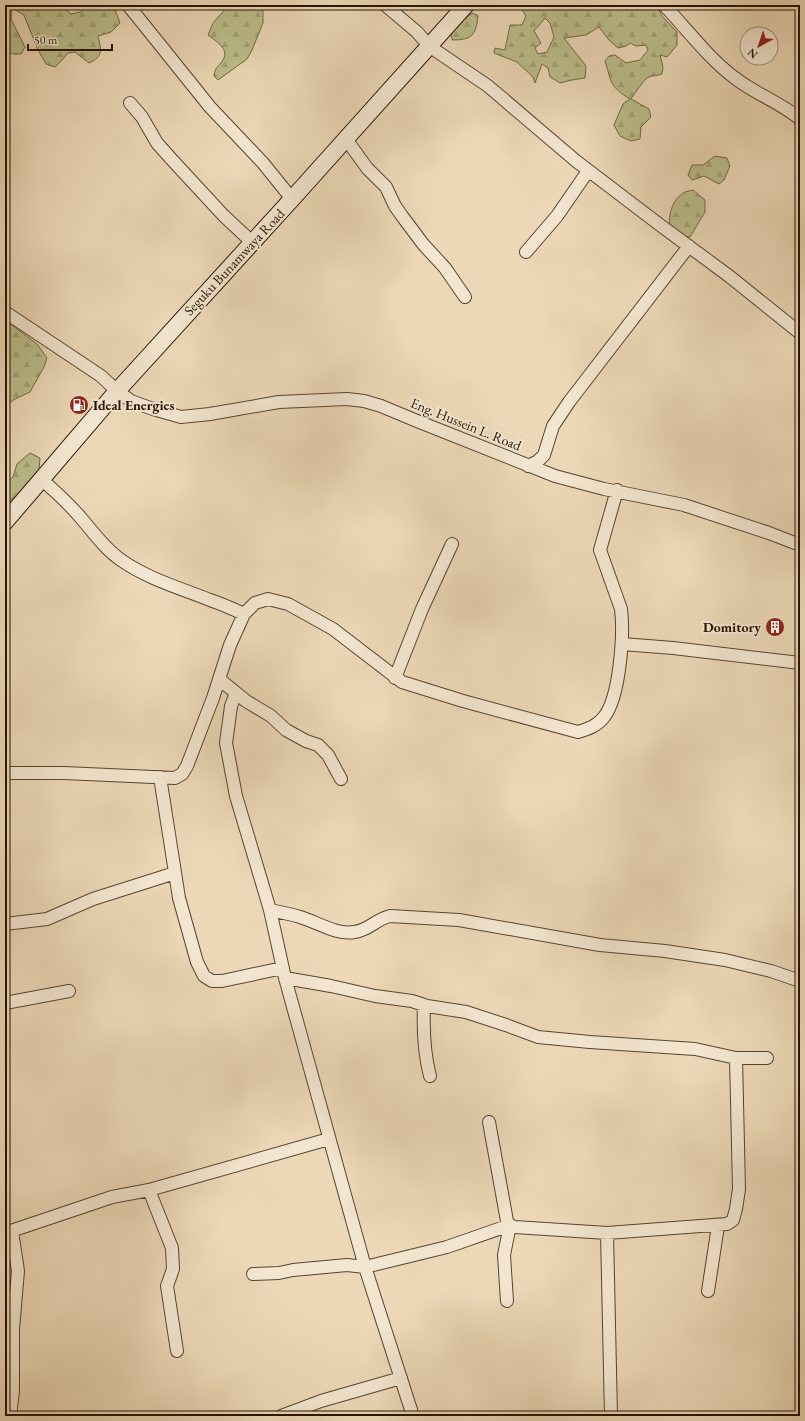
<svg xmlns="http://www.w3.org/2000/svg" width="805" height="1421" viewBox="0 0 805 1421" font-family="'EB Garamond',serif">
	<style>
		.forest { fill: url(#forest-firs); stroke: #716846; fill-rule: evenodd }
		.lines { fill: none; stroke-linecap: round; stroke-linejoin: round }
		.street-casing { stroke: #58442e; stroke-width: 14 }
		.secondary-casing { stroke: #271200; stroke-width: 18 }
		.street { stroke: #f3e6d0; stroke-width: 12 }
		.secondary { stroke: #f3e6d0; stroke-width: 16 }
		.labels { text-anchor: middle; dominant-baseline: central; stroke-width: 4; stroke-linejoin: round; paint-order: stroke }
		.street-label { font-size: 14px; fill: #271200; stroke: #f3e6d0 }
		.poi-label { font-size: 14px; font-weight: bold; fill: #271200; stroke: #f3e6d0; text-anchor: start }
	</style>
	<defs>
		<pattern id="forest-firs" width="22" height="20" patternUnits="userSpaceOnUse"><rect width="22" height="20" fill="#bbbe8c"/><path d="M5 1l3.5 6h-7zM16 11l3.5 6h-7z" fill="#a1a277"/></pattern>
	</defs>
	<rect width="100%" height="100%" fill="#ecd8b7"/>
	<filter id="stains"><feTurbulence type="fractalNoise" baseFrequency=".005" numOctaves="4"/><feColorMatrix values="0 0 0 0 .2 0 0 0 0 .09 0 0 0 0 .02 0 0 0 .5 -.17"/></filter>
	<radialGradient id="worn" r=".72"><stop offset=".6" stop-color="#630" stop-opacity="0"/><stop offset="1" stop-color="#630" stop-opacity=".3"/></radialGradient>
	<path class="forest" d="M 5,5 L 61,5 L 71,14 L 80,12 L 91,5 L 107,5 L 116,12 L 120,23 L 111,32 L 98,36 C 101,50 104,56 89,63 L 75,52 L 68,53 L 62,60 L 55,67 L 46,64 L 37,48 L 24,15 L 12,8 L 11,19 L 25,47 L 21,54 L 14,54 L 6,52 L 7,67 L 5,66 Z
		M 229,5 L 262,5 L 263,8 L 263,23 L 252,50 L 247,59 L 218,80 L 214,76 C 215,66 219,67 223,60 C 230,48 215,41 208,35 L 213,23 Z
		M 519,5 L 657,5 L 662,16 L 677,32 L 677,45 L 667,57 L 660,55 L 663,67 L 662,74 C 657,76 653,75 649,77 C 644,79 635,93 631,99 L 649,109 L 651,117 L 641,127 L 640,139 L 631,141 L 620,136 L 614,125 L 623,104 L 630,99 C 609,86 612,83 605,61 L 609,56 L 615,55 L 626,63 L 640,60 L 648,50 L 646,45 L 636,46 L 630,43 L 626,46 L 618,48 L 608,39 L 599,27 L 586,35 L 564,38 L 586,66 L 585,78 L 572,80 L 560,83 L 550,77 L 548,68 L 542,64 L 535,83 L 533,77 L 517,62 L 494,53 L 495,48 L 505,50 L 510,25 L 522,25 L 526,16 ZM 545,18 L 550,23 L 554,37 L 547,52 L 538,54 L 535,48 L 541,43 L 534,31 Z
		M 473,13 L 478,16 C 476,36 471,40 452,40 C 452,38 451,34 451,33 C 451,27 468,16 473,13 Z
		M 715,156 L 727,158 L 730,166 L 724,180 L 719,184 L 704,176 L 692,180 L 688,175 L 692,165 L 703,165 Z
		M 693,190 L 705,200 L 705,212 L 690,237 L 686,237 L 670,225 C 668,213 673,200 683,193 C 686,191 690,191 693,190 Z
		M 5,320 L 37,344 L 47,358 L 44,367 L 30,392 L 15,399 L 5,406 Z
		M 30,453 L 40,458 L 39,470 L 20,494 L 5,503 L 5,480 L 8,482 L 13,477 L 17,464 Z"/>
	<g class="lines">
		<defs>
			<path id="street" d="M 128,5 L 210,107 L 263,163 L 292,199
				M 385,5 L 417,32 L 429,46 L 488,86 L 576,161 L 660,225 L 729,276 L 800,333
				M 664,5 C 687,29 708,58 735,78 C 755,94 780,102 800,119
				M 130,103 L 142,117 L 157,143 L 174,162 L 224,216 L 252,242
				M 346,139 L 367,168 L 386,187 L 395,206 L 402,216 L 423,244 L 445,268 L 465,297
				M 526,252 L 557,216 L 588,171
				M 5,312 L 101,376 L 117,391 L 131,401 L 153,409 L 181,417 L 210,414 L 279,402 L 347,399 L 364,401 L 381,406 L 417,421 L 555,476 L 604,489 L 684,505 L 769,533 L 800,545
				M 528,466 L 538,461 L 544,455 L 553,426 L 569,402 L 689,246
				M 41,479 C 55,491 69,504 81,518 C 93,532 105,549 121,560 C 148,579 180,588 210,600 C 222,604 233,609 244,614
				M 622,644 L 673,648 L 800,663
				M 395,678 L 422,609 L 452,544
				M 219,679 L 246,701 L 271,716 L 286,730 L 306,741 L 318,745 L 328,755 L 341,779
				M 236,693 L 231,706 L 226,743 L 236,796 L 270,910 L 285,978 L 365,1267 L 413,1416
				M 5,773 L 64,773 L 175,778 L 182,774 L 187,766 L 213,698 L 230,645 L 244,614 L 255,603 L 268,599 L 288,604 L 333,629 L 402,682 L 463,701 L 578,732 C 588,729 597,726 604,717 C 620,697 624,634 621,609 L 600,550 L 617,490
				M 160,777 L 179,898 L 197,962 L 204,976 L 212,981 L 222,981 L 283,968
				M 270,910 C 280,912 290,914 300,917 C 317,922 336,935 354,932 C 368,931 376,919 390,916 L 459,920 L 600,945 L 665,951 L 725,960 L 771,971 L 800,981
				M 5,924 L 47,919 L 93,899 L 175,873
				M 285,978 L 331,986 L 375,996 L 412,1001 L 427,1006 L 466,1012 L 506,1025 L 538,1037 L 590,1042 L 695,1049 L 736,1058 L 767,1058
				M 5,1003 L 69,991
				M 424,1005 C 423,1029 424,1053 430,1076
				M 489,1122 L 507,1221 L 510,1225 L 515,1227 L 607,1233 L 727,1224 L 733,1220 L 736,1209 L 739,1189 L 736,1058
				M 149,1190 L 172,1248 L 173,1269 L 167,1286 L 177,1351
				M 5,1233 L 112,1197 L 149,1190 L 329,1139
				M 607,1233 L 611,1416
				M 253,1274 L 279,1273 L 293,1270 L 347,1265 L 365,1267 L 447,1247 L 510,1225 L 504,1255 L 507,1301
				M 708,1291 L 718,1226
				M 10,1416 L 13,1391 L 13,1329 L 18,1271 L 12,1231
				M 281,1416 L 321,1401 L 401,1378"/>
			<path id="secondary" d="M 5,522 L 117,391 L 292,199 L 466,5"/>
		</defs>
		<use href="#street" class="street-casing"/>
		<use href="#secondary" class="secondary-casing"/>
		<use href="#street" class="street"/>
		<use href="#secondary" class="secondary"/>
	</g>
	<defs>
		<symbol id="fuel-disc" viewBox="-11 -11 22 22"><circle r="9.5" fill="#8f2418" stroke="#f3e6d0"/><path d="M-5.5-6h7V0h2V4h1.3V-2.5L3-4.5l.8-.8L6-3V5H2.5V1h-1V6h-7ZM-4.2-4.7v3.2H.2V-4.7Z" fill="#fff"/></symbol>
		<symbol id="building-disc" viewBox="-11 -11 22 22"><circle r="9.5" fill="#8f2418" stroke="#f3e6d0"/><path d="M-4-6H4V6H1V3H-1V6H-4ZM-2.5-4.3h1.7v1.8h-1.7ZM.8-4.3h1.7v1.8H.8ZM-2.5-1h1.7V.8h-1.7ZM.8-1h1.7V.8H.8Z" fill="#fff"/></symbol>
	</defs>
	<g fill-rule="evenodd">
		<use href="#fuel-disc" x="68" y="394" width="22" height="22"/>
		<use href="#building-disc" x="764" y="616" width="22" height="22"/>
	</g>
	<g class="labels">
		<g class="street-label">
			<text transform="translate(234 262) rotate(-47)">Seguku Bunamwaya Road</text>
			<text transform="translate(466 424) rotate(22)">Eng. Hussein L. Road</text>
		</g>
		<g class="poi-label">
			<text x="93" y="405">Ideal Energies</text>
			<text x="761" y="627" text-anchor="end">Domitory</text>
		</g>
	</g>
	<rect width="805" height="1421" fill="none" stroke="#ecd8b7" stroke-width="20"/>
	<rect x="6" y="6" width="793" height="1409" fill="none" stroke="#271200" stroke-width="2"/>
	<rect x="10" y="10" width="785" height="1401" fill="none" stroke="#271200"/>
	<g transform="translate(759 46) rotate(220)"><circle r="19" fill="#f3e6d0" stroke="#a1917d"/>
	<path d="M0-3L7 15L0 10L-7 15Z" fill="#8f2418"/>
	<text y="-6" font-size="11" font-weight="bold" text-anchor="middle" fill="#271200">N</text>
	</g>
	<path d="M28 44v6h84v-6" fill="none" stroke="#271200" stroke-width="2"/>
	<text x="34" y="44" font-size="12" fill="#271200" stroke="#f3e6d0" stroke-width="3" paint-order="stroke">50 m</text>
	<rect width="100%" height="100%" filter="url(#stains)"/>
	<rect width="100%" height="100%" fill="url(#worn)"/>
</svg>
